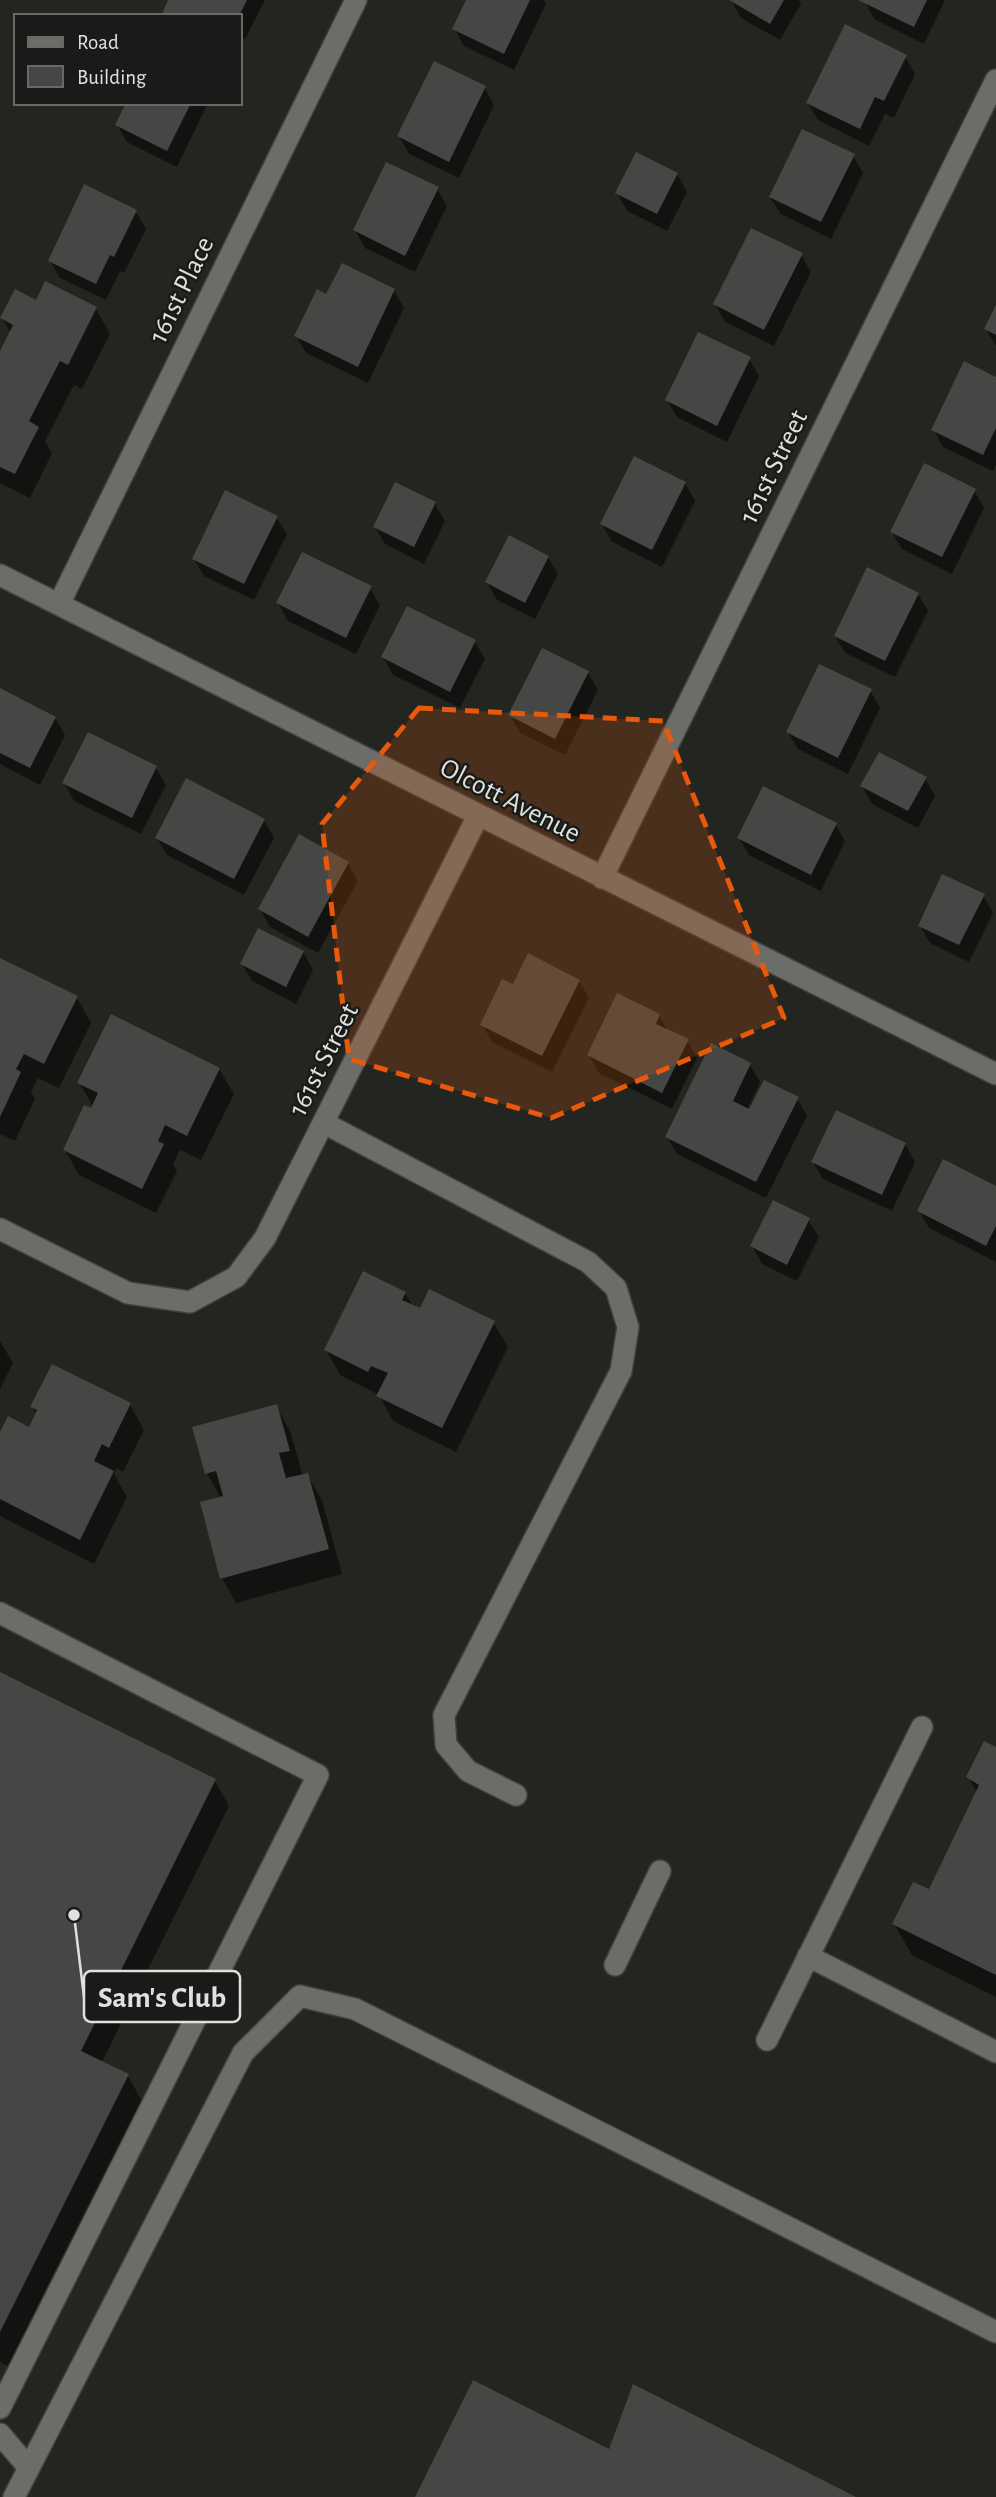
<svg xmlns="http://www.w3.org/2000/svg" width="996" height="2497" viewBox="0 0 996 2497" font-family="'Alegreya Sans',sans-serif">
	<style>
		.shadow { fill: #0007 }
		.building { fill: #454744 }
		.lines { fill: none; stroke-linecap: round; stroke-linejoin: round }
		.minor-casing { stroke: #3f413e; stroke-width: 24 }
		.minor { stroke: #6b6d69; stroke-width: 21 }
		.marked { fill: #e8590c; fill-opacity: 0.2; stroke: #e8590c; stroke-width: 5; stroke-dasharray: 14 9; stroke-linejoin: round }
		.labels { text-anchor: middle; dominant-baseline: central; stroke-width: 5; stroke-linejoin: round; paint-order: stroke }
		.street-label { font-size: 28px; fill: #e0e1df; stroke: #191b18 }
		.leader { fill: none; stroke: #e0e1df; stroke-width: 2.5 }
		.callout-dot { fill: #e0e1df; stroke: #191b18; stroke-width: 2.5 }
		.callout { fill: #191b18; stroke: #e0e1df; stroke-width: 2.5 }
		.callout-label { font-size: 30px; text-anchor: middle; font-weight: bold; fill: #e0e1df }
	</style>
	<rect width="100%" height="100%" fill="#232521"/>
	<path class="shadow" d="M 170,0 L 265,0 L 245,39 L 240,37 L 240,16 L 163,16 Z
		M 468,0 L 544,0 L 546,4 L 514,70 L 464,46 L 454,28 Z
		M 731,0 L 799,0 L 801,4 L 780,40 L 741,18 Z
		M 864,0 L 945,0 L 924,44 L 874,19 Z
		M 905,56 L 915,74 L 894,118 L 885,114 L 869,146 L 818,120 L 808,103 Z
		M 484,87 L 494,105 L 459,178 L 409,154 L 399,136 Z
		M 128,103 L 208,103 L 177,167 L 127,142 L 117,125 Z
		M 853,156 L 863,173 L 831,239 L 781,214 L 770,197 Z
		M 677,174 L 687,192 L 667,231 L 627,211 L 617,193 Z
		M 437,189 L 447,206 L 415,272 L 365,248 L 355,230 Z
		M 136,212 L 146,229 L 124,273 L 120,271 L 106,300 L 60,278 L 50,261 Z
		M 801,255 L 811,272 L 774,346 L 725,322 L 715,304 Z
		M 394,290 L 404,308 L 368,383 L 306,353 L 296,336 L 327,296 Z
		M 37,302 L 96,309 L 110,334 L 82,389 L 74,385 L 45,441 L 52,453 L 30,498 L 0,483 L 0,355 L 11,334 L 2,318 Z
		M 996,309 L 996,346 L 986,329 Z
		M 749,359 L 759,376 L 727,442 L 677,417 L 667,400 Z
		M 996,379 L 996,465 L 993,471 L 943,447 L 933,429 Z
		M 685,483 L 695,501 L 662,567 L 612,542 L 602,524 Z
		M 974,490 L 984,508 L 952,574 L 902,549 L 892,532 Z
		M 435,504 L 445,521 L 424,564 L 385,544 L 375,527 Z
		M 276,517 L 287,534 L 254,600 L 204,576 L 194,559 Z
		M 548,557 L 558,574 L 535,619 L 497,600 L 487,582 Z
		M 370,588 L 380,605 L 356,654 L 288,621 L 278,603 Z
		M 918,594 L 928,611 L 895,677 L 845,653 L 835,636 Z
		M 475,642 L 485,659 L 460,708 L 393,675 L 383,657 Z
		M 588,673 L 598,690 L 565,755 L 520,733 L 510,715 Z
		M 0,690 L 55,718 L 65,735 L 40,785 L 0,764 Z
		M 870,690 L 880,708 L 848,774 L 798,749 L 788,732 Z
		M 89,734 L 156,768 L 166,785 L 141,834 L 74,801 L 64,783 Z
		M 925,778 L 935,796 L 918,828 L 872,804 L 862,786 Z
		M 264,820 L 274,838 L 244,895 L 167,855 L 157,838 Z
		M 835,824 L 845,841 L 821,891 L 749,855 L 739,838 Z
		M 348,863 L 358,881 L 318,953 L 270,927 L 260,909 Z
		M 983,895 L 993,913 L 969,962 L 930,943 L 920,926 Z
		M 303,952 L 313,970 L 296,1004 L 252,981 L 242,964 Z
		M 0,960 L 77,998 L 91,1023 L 59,1088 L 38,1078 L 31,1092 L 35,1099 L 15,1141 L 0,1134 Z
		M 579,981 L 589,998 L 552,1072 L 492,1042 L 482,1024 L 514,986 Z
		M 659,1016 L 668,1031 L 687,1040 L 697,1058 L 672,1109 L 599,1073 L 589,1055 Z
		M 750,1065 L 760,1082 L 747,1110 L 750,1112 L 797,1098 L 807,1116 L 766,1198 L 677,1154 L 667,1137 Z
		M 219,1069 L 234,1094 L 201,1160 L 180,1150 L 173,1164 L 177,1171 L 156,1213 L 79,1175 L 65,1150 L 93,1107 L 79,1082 Z
		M 905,1144 L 915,1162 L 892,1211 L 823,1179 L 813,1162 Z
		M 996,1188 L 996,1262 L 929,1228 L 919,1211 Z
		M 808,1220 L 819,1237 L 797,1281 L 762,1264 L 752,1246 Z
		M 405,1293 L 413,1306 L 420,1310 L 493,1322 L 508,1347 L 456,1452 L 393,1421 L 379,1395 L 340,1375 L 326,1350 Z
		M 0,1341 L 13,1363 L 0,1389 Z
		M 130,1405 L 144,1430 L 123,1472 L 117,1468 L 114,1474 L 127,1497 L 94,1564 L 0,1516 L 0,1436 L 30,1429 L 37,1415 L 32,1407 Z
		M 276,1406 L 290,1431 L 303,1476 L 307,1475 L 322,1500 L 342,1574 L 236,1603 L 222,1578 L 221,1499 L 207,1473 Z
		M 0,1674 L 215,1781 L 229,1806 L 102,2062 L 128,2076 L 142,2101 L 9,2367 L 0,2362 Z
		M 996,1749 L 996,1997 L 912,1955 L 894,1924 L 930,1891 L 977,1793 L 968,1776 Z"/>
	<path class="building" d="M 168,0 L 247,0 L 239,16 L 161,16 Z
		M 466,0 L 530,0 L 504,54 L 452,29 Z
		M 729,0 L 784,0 L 770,24 Z
		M 858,0 L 927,0 L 914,27 Z
		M 845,24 L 907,55 L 884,101 L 875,97 L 860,129 L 806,103 Z
		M 434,61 L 486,86 L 449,162 L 397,136 Z
		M 126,103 L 191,103 L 167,151 L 115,125 Z
		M 802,129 L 855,154 L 821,222 L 769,197 Z
		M 636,152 L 678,173 L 657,214 L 615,193 Z
		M 386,162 L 439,187 L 405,256 L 353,230 Z
		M 84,184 L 137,210 L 114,257 L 110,255 L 96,284 L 48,261 Z
		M 751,228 L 803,253 L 764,330 L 713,304 Z
		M 342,263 L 395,289 L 358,367 L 294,336 L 317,289 L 326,294 Z
		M 45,281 L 97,307 L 68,365 L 60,361 L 29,421 L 39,427 L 15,474 L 0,467 L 0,351 L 13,325 L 0,318 L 15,289 L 36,300 Z
		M 996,305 L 996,335 L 984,329 Z
		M 698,332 L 751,357 L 717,426 L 665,400 Z
		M 964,361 L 996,377 L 996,428 L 983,455 L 931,430 Z
		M 634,456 L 686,482 L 652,550 L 600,524 Z
		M 924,463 L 976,489 L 942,557 L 890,532 Z
		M 395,482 L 436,502 L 414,547 L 373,527 Z
		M 225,490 L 278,516 L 244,584 L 192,559 Z
		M 509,535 L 549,556 L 525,603 L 485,582 Z
		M 302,552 L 372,586 L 346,638 L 276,603 Z
		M 867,567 L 919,593 L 885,661 L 834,636 Z
		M 407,606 L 476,640 L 450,692 L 381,657 Z
		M 542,648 L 589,671 L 555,739 L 508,715 Z
		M 819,664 L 872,689 L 838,758 L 786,732 Z
		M 0,688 L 56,717 L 30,768 L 0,753 Z
		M 88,732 L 157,766 L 132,818 L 62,783 Z
		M 879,752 L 927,777 L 908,811 L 860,786 Z
		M 186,778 L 265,819 L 234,879 L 155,838 Z
		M 763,786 L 837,823 L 811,875 L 737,838 Z
		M 299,834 L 349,862 L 308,937 L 258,909 Z
		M 942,874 L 985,894 L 959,945 L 918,926 Z
		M 258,928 L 304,951 L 286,987 L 240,964 Z
		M 528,953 L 580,980 L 542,1056 L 480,1025 L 502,979 L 513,984 Z
		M 0,958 L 78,996 L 44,1064 L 24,1054 L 16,1069 L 21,1072 L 0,1117 Z
		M 617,993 L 660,1014 L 656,1024 L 689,1039 L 662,1093 L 587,1055 Z
		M 111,1014 L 220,1068 L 187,1136 L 165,1125 L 158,1141 L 164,1144 L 142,1189 L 63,1150 L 84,1105 L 91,1108 L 98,1093 L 77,1083 Z
		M 711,1043 L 751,1063 L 733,1101 L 749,1109 L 764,1080 L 799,1097 L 756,1182 L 665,1137 Z
		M 836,1110 L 906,1143 L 882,1195 L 811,1162 Z
		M 943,1159 L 996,1186 L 996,1226 L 986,1246 L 917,1211 Z
		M 773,1200 L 810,1218 L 787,1265 L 750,1246 Z
		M 363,1271 L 406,1292 L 402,1300 L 420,1308 L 429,1289 L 495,1321 L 442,1428 L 376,1396 L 388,1373 L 371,1366 L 368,1372 L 324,1350 Z
		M 52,1364 L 131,1403 L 109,1448 L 102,1444 L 94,1461 L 114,1471 L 80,1540 L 0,1499 L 0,1432 L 8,1416 L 29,1427 L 37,1410 L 30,1407 Z
		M 277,1404 L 290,1451 L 279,1453 L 286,1478 L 308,1473 L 329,1549 L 220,1579 L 200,1502 L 223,1496 L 216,1471 L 205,1474 L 192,1427 Z
		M 0,1672 L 216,1779 L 81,2051 L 129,2074 L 0,2332 Z
		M 984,1741 L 996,1747 L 996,1975 L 892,1924 L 913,1882 L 929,1889 L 979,1785 L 966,1777 Z
		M 473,2380 L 609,2449 L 633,2384 L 856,2497 L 415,2497 Z"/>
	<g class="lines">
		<defs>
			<path id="minor" d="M 0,575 L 996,1074
				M 59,604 L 356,0
				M 602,878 L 996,80
				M 324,1123 L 588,1262 L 616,1288 L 628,1327 L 621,1371 L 444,1715 L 446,1745 L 468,1771 L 516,1795
				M 0,1229 L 128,1293 L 190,1302 L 236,1277 L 265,1238 L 478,816
				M 0,1613 L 318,1775 L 0,2408
				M 808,1956 L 996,2052
				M 615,1965 L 660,1871
				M 767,2040 L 922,1727
				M 0,2434 L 29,2468
				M 14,2497 L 243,2053 L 300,1996 L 355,2009 L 996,2332"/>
		</defs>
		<use href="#minor" class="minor-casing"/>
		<use href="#minor" class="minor"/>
	</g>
	<path class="marked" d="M 419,708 L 663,721 L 784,1018 L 551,1118 L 349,1059 L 322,824 Z"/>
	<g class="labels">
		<g class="street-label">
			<text transform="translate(182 290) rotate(-64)">161st Place</text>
			<text transform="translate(774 467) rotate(-64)">161st Street</text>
			<text transform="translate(510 801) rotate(27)">Olcott Avenue</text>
			<text transform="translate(324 1060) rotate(-63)">161st Street</text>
		</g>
	</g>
	<path class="leader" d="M74 1915L84 1997"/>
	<circle class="callout-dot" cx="74" cy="1915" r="7"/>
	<rect class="callout" x="84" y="1971" width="156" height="51" rx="7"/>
	<g class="callout-label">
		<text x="162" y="2007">Sam's Club</text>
	</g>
	<rect x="14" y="14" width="228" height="91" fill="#191b18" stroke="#696a68" stroke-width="2"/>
	<rect x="28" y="37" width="35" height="10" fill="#6b6d69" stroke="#696a68" stroke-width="2"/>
	<text x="77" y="49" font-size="21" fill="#e0e1df">Road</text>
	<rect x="28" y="66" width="35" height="21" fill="#454744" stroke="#696a68" stroke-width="2"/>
	<text x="77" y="84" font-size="21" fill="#e0e1df">Building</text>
</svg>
